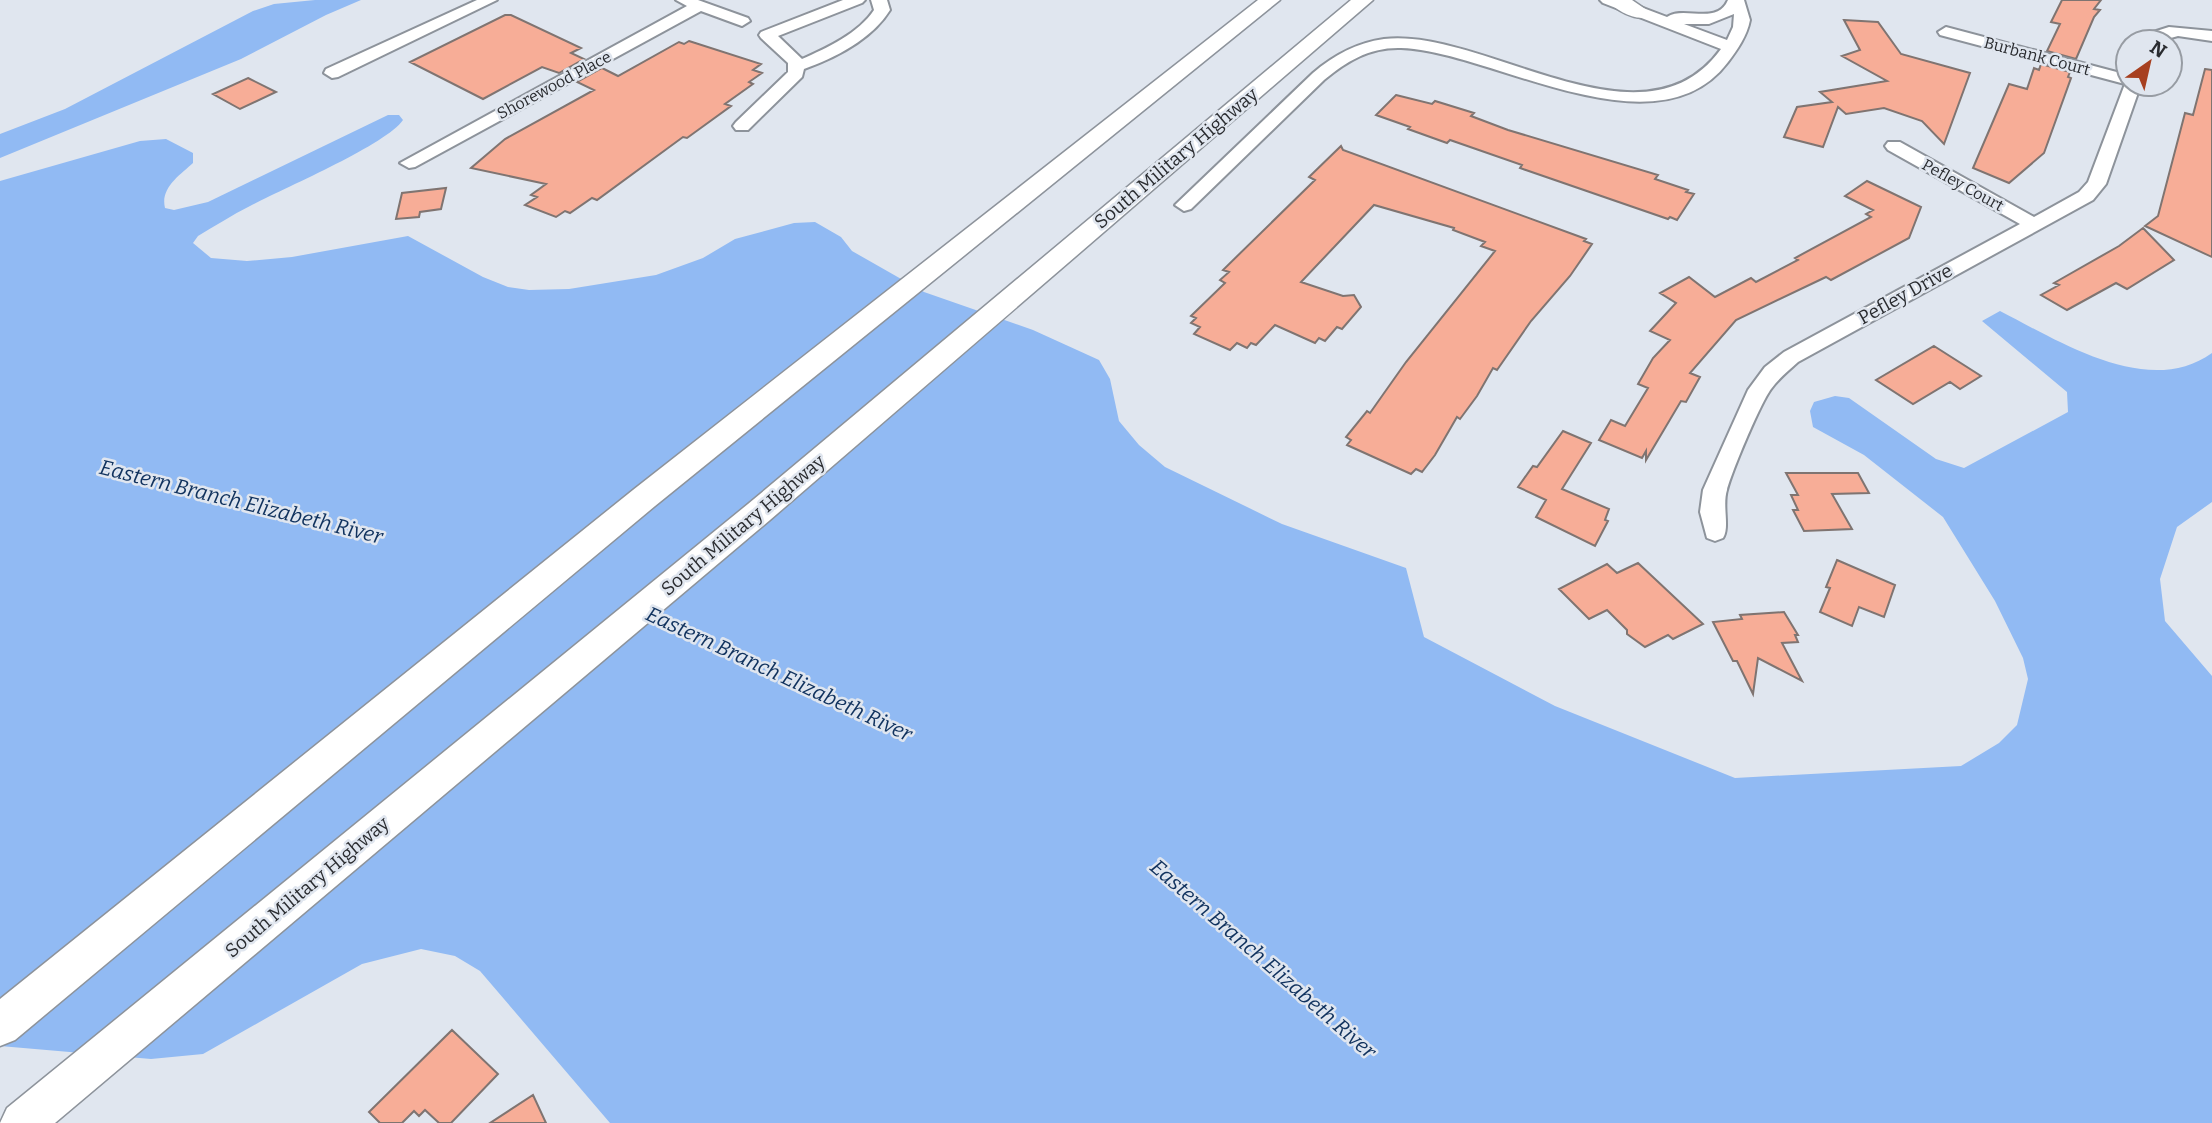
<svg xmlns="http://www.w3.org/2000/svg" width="2212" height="1123" viewBox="0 0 2212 1123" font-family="Bitter,serif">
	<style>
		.water { fill: #91baf3 }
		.building { fill: #f7ad97; stroke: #7f7471; stroke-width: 2 }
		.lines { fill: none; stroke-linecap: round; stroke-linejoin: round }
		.minor-casing { stroke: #8d939b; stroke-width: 4 }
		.major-casing { stroke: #8d939b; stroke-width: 3 }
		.minor { fill: #fff; fill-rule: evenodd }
		.major { fill: #fff; fill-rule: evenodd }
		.labels { text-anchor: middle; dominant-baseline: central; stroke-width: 5; stroke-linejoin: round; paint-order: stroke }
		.far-street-label { font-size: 16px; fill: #2a2c30; stroke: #e0e6ef }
		.street-label { font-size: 19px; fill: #2a2c30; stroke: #e0e6ef }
		.water-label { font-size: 21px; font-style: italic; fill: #10325e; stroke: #e0e6ef }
	</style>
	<rect width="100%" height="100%" fill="#e0e6ef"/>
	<path class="water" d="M 315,0 L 361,0 L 326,15 L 241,59 L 0,158 L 0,134 L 65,109 L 253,11 L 274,4 Z
		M 388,115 L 399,115 L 403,120 C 386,145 282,189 250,206 C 232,215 215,226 198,236 L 193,243 L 211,258 L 247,261 L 292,257 L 408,236 L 483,277 L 508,287 L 529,290 L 569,289 L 656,275 L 703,258 L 735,239 L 794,223 L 815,222 L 841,237 L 852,251 L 924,292 L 1033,330 L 1099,360 L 1110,379 L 1119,421 L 1139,445 L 1165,467 L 1282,524 L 1406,568 L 1424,637 L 1555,706 L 1735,778 L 1961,766 L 1999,743 L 2017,725 L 2028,679 L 2023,658 L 1995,601 L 1943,517 L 1864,455 L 1813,427 L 1810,411 L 1814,402 L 1835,396 L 1849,398 L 1936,459 L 1964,468 L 2068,412 L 2067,392 L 1982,321 L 2000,311 C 2059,341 2148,399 2212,353 L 2212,502 L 2177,527 L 2160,579 L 2165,621 L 2212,676 L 2212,1123 L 610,1123 L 480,971 L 455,956 L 421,949 L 362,964 L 203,1054 L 151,1059 L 0,1046 L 0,181 L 140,141 L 166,139 L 193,153 L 193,163 C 180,175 160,188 165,208 L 174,210 L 208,202 Z"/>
	<path class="building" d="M 2062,0 L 2101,0 L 2094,9 L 2100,10 L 2094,17 L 2076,59 L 2047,51 L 2060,24 L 2051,22 Z
		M 505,15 L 511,15 L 581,48 L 571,53 L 584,59 L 559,73 L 542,67 L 483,99 L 410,62 Z
		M 1844,20 L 1878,22 L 1901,54 L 1970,73 L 1944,144 L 1922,121 L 1884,108 L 1846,114 L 1838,107 L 1823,147 L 1784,137 L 1797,107 L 1832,102 L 1820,92 L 1887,81 L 1842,56 L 1860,50 Z
		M 689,41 L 761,64 L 753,70 L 762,73 L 749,82 L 753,84 L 725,104 L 731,106 L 687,138 L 683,137 L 597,200 L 592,198 L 570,213 L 565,211 L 556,217 L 525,205 L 537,197 L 531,195 L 546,184 L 471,168 L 505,139 L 594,90 L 577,82 L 602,68 L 618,76 L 679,42 L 684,44 Z
		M 2041,64 L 2070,72 L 2068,77 L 2071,78 L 2044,153 L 2009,183 L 1973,168 L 2009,84 L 2027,89 L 2034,68 L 2039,70 Z
		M 2205,69 L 2212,70 L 2212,257 L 2145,226 L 2158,216 L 2185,113 L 2193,115 Z
		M 248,78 L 276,92 L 240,109 L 213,94 Z
		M 1396,95 L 1432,104 L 1435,101 L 1474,113 L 1471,116 L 1508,130 L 1658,175 L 1655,179 L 1688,190 L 1686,192 L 1694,194 L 1677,220 L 1670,217 L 1668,219 L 1520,168 L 1522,165 L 1450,140 L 1447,143 L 1408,129 L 1410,127 L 1376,115 Z
		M 1341,146 L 1343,150 L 1586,239 L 1584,241 L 1592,244 L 1570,276 L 1531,321 L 1497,370 L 1493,368 L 1477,396 L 1460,419 L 1457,417 L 1435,455 L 1422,472 L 1416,469 L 1411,474 L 1347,445 L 1351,440 L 1346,437 L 1367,411 L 1370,413 L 1406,362 L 1495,251 L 1481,246 L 1485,242 L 1453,230 L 1454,228 L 1374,205 L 1301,282 L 1343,296 L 1354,295 L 1361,307 L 1342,329 L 1337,327 L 1325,341 L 1319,338 L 1315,343 L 1275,325 L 1256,345 L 1251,343 L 1247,348 L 1237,343 L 1230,350 L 1194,334 L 1200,327 L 1191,323 L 1196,318 L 1191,316 L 1225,283 L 1220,280 L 1229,272 L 1223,270 L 1315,180 L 1309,177 Z
		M 1867,181 L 1921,207 L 1909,238 L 1831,280 L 1826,277 L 1736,320 L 1690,373 L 1700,377 L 1686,402 L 1681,401 L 1646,460 L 1646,451 L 1642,458 L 1599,440 L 1611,420 L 1625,426 L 1648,388 L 1638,384 L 1653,358 L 1670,340 L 1650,331 L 1676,303 L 1660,293 L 1689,277 L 1715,297 L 1751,278 L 1756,282 L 1798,260 L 1795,258 L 1871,217 L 1866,214 L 1873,210 L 1845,196 Z
		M 446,188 L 441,209 L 420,212 L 419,217 L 396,219 L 402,193 Z
		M 2143,228 L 2174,260 L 2127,289 L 2116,283 L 2067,310 L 2041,295 L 2059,285 L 2054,283 L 2119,246 Z
		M 1934,346 L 1981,376 L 1960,389 L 1950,382 L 1913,404 L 1876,380 Z
		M 1563,431 L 1591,443 L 1562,489 L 1609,509 L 1605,520 L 1608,521 L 1595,546 L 1536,517 L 1546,500 L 1518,487 L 1533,466 L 1537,467 Z
		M 1786,473 L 1858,473 L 1869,493 L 1832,494 L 1852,529 L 1804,531 L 1793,510 L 1798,510 L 1791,495 L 1798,495 Z
		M 1837,560 L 1895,585 L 1884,617 L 1859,607 L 1852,626 L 1820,612 L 1830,588 L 1826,587 Z
		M 1638,563 L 1703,624 L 1673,639 L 1668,635 L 1645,647 L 1627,634 L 1627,630 L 1607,610 L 1589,619 L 1559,589 L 1607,564 L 1617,573 Z
		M 1784,612 L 1798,635 L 1795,635 L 1798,642 L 1782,643 L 1802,681 L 1758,658 L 1753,694 L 1737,661 L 1733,661 L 1713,622 L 1742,619 L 1740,615 Z
		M 452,1030 L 498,1074 L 451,1123 L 439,1123 L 425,1110 L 419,1116 L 414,1111 L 402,1123 L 380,1123 L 369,1112 Z
		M 533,1095 L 546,1123 L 490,1123 Z"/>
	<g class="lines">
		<defs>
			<path id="minor" d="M 477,0 L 497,0 L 338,77 L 332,78 L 324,73 L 326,69 Z
				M 676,0 L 698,0 L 748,18 L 750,21 L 742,26 L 701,11 L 415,167 L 409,168 L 400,163 L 687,6 Z
				M 843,0 L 865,0 L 862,3 L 778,36 L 802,59 C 827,48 859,33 874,10 L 871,0 L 887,0 L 890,10 C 872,39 835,58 804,69 L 802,77 L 748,130 L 736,130 L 733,126 L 736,122 L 788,72 L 788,63 L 761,38 L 759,35 L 761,32 Z
				M 1600,0 L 1622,0 L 1667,17 C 1684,5 1717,26 1728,0 L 1744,0 L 1750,20 C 1747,36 1737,50 1728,62 C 1656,158 1489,50 1401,48 C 1370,47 1347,61 1324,80 L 1191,209 L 1184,211 L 1175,205 L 1313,73 C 1334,55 1356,43 1384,39 C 1484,27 1643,157 1721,49 L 1603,3 ZM 1734,14 L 1733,27 L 1727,40 L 1684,24 L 1709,24 Z
				M 1946,27 L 2128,75 L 2128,84 L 2141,84 L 2106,184 L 2093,200 L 1798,362 C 1788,371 1779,378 1771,389 C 1760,404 1732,471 1727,490 C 1722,506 1730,527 1723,538 L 1715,541 L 1707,538 L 1700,512 L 1703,490 L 1748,390 L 1765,367 L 1784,352 L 2020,224 L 1888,150 L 1885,146 L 1888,142 L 1900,142 L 2034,217 L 2079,192 L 2088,182 L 2125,84 L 1940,35 L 1938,32 Z
				M 2169,27 L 2212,31 L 2212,41 L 2178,36 L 2156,42 L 2138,42 L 2147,34 Z"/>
			<path id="major" d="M 1258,0 L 1280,0 L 655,506 L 15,1040 L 0,1046 L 0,999 L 633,490 Z
				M 1351,0 L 1373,0 L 770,520 L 55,1123 L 0,1123 L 7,1108 L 748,504 Z
				M 1607,0 L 1632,0 L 1651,13 L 1648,17 C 1634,21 1616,10 1607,0 Z"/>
		</defs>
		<use href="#minor" class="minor-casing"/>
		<use href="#major" class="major-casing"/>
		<use href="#minor" class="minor"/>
		<use href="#major" class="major"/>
	</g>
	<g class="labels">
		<g class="far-street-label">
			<text transform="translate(2037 56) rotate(15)">Burbank Court</text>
			<text transform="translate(554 85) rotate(-28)">Shorewood Place</text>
			<text transform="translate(1963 185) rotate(29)">Pefley Court</text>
		</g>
		<g class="street-label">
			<text transform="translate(1176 158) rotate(-40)">South Military Highway</text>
			<text transform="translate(1905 294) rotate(-29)">Pefley Drive</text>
			<text transform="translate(743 525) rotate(-40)">South Military Highway</text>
			<text transform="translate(307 887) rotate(-40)">South Military Highway</text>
		</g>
		<g class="water-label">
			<text transform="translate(241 502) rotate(14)">Eastern Branch Elizabeth River</text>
			<text transform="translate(779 674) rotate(25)">Eastern Branch Elizabeth River</text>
			<text transform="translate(1263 959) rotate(41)">Eastern Branch Elizabeth River</text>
		</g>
	</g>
	<g transform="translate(2149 63) rotate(34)"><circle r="33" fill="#e0e6ef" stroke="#979ca3" stroke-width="2"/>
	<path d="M0-5L12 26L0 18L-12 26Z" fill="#a74020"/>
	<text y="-10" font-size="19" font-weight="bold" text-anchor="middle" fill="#2a2c30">N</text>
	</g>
</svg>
